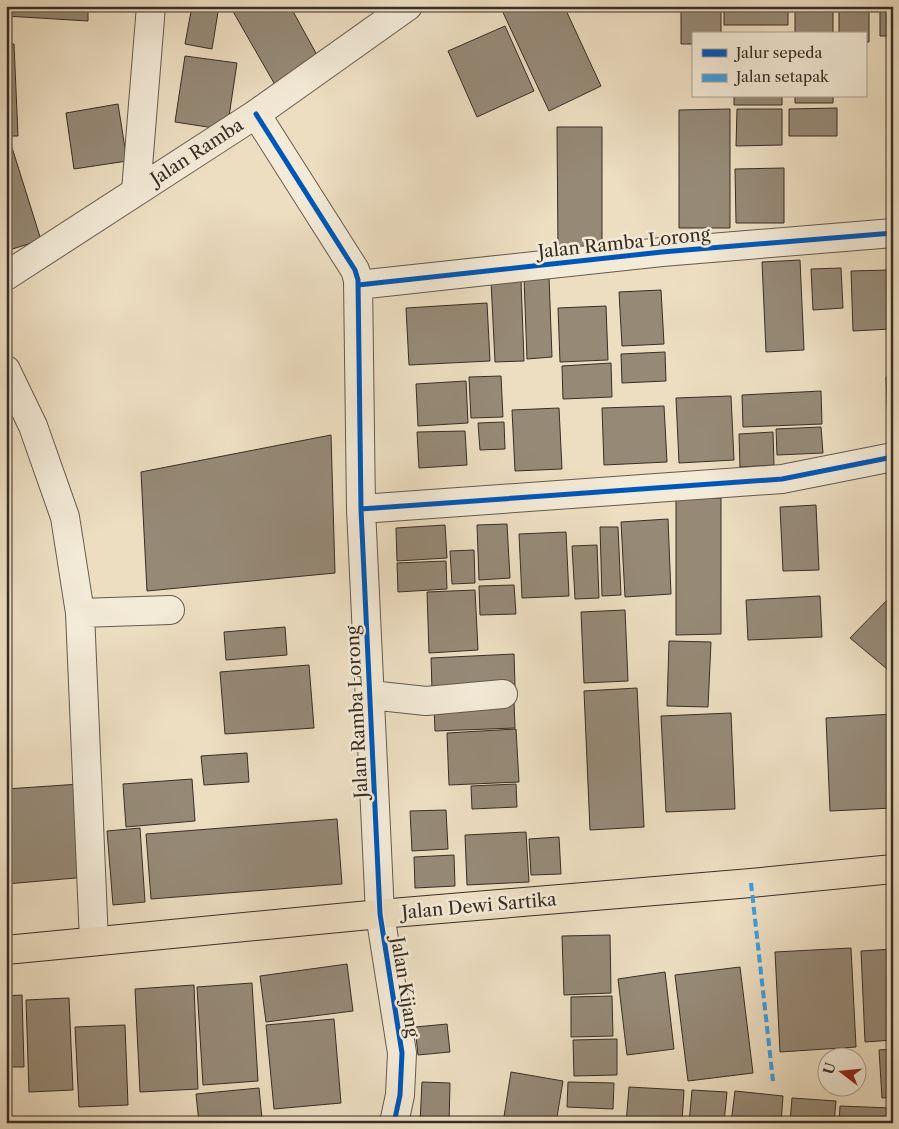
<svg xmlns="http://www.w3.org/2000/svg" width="899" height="1129" viewBox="0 0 899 1129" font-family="'Libre Caslon Text',serif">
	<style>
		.building { fill: #968a77; stroke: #382e25 }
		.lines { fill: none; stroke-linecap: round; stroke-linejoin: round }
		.minor-casing { stroke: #655a4c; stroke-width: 30 }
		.major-casing { stroke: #382e25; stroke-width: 30 }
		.minor { stroke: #f3ead7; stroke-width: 28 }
		.major { stroke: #eddec2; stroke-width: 28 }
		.quiet { stroke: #3e9de0; stroke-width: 4; stroke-dasharray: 8 4; stroke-linecap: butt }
		.cycleway-casing { stroke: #f3ead7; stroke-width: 8 }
		.cycleway { stroke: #0057b8; stroke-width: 5 }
		.labels { text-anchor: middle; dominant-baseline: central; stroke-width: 5; stroke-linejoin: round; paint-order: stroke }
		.street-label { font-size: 18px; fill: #382e25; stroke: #f3ead7 }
	</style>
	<rect width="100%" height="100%" fill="#eddec2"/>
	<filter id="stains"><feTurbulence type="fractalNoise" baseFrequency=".004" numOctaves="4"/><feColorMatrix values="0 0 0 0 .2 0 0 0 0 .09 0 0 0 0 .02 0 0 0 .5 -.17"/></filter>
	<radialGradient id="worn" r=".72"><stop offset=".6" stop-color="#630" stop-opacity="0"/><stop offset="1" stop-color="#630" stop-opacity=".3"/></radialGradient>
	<path class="building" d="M 6,6 L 88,6 L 88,21 L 6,16 Z
		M 192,6 L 219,6 L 212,49 L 185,44 Z
		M 235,6 L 290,6 L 322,64 L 278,90 L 231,8 Z
		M 500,6 L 564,6 L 601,86 L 549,111 Z
		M 681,6 L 721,6 L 721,34 L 693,34 L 693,44 L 681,44 Z
		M 724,6 L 788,6 L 788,25 L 724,25 Z
		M 795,6 L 833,6 L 833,34 L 795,34 Z
		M 839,6 L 869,6 L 869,42 L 865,42 L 865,34 L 839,34 Z
		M 880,6 L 893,6 L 893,36 L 880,36 Z
		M 505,26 L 534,91 L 477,117 L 448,51 Z
		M 14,44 L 18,136 L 6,136 L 6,45 Z
		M 185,56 L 237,63 L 227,130 L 175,122 Z
		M 734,96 L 782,96 L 782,105 L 734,105 Z
		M 795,96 L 833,96 L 833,103 L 795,103 Z
		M 118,104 L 127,161 L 74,169 L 66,113 Z
		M 837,108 L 837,136 L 789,136 L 789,109 Z
		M 730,109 L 730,228 L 679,228 L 679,110 Z
		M 737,109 L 782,109 L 782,145 L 736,146 Z
		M 557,127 L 602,127 L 602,249 L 558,249 Z
		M 9,138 L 41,240 L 6,251 L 6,139 Z
		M 784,168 L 784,223 L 736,223 L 735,169 Z
		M 800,260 L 804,350 L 766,352 L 762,262 Z
		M 841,268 L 843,308 L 813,310 L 811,269 Z
		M 889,270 L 891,329 L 853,331 L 851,271 Z
		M 549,277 L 552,357 L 527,359 L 524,278 Z
		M 521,280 L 524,361 L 495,362 L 491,281 Z
		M 661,290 L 664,344 L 622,346 L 619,292 Z
		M 487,303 L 490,361 L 409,365 L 406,308 Z
		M 606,306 L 608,360 L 560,362 L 558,308 Z
		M 665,352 L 666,381 L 622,383 L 621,354 Z
		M 611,363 L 612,397 L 563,399 L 562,366 Z
		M 501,376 L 503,417 L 471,418 L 469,377 Z
		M 893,376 L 893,425 L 888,425 L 886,377 Z
		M 466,381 L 468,423 L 418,426 L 416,384 Z
		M 821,391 L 822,424 L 743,427 L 742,395 Z
		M 731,396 L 734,460 L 679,463 L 676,398 Z
		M 664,406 L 667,462 L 604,465 L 602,408 Z
		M 559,408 L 562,469 L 515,471 L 512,410 Z
		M 504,422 L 505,449 L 480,450 L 478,423 Z
		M 821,427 L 823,453 L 777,455 L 776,429 Z
		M 465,431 L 467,465 L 419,468 L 417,432 Z
		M 773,432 L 774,465 L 740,467 L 739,434 Z
		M 331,435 L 335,573 L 147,591 L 141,472 Z
		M 721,498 L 721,634 L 676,635 L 676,499 Z
		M 816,505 L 819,570 L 783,571 L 780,507 Z
		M 668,519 L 671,594 L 625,597 L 621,522 Z
		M 507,524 L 510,578 L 479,580 L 477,525 Z
		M 445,525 L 447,558 L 397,561 L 396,528 Z
		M 600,527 L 618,527 L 621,595 L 602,596 Z
		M 566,532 L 569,596 L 522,598 L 519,534 Z
		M 597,545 L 599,598 L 575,599 L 572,546 Z
		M 474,550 L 475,583 L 452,584 L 450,551 Z
		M 446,561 L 447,589 L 398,592 L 397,563 Z
		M 514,585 L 516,614 L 480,615 L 479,586 Z
		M 475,590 L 478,650 L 429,653 L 427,592 Z
		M 893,594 L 893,674 L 850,638 Z
		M 820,596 L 822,637 L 748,640 L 746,600 Z
		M 625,610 L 628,681 L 584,683 L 581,612 Z
		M 285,627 L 287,655 L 226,660 L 224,632 Z
		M 669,641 L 711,642 L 708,707 L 667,706 Z
		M 514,654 L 515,686 L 432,690 L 431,658 Z
		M 309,665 L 314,728 L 225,734 L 220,672 Z
		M 637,688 L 644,827 L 590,830 L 584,691 Z
		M 514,701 L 515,728 L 435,731 L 434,706 Z
		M 731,713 L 735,809 L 666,812 L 661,716 Z
		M 893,714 L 893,808 L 830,811 L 826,718 Z
		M 516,729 L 519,782 L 449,785 L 447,733 Z
		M 247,753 L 249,782 L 204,785 L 201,756 Z
		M 192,779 L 195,821 L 126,827 L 123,784 Z
		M 80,784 L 87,877 L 6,884 L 6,789 Z
		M 516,784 L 517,807 L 472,809 L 471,786 Z
		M 446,810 L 448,849 L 412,851 L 410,811 Z
		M 337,819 L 342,884 L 151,899 L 146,834 Z
		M 140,828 L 145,902 L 113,905 L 107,831 Z
		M 526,832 L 529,882 L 467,885 L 465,835 Z
		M 559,837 L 561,874 L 531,875 L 529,839 Z
		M 454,855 L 455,886 L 415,888 L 414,857 Z
		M 610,935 L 611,993 L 564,995 L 562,936 Z
		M 851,948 L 856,1047 L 780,1052 L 775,952 Z
		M 893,949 L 893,1040 L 865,1042 L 861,951 Z
		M 347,964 L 353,1011 L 266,1022 L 260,976 Z
		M 740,967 L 753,1073 L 688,1081 L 675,975 Z
		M 665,972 L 674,1049 L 627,1055 L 618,979 Z
		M 252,983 L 258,1081 L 203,1085 L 197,987 Z
		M 194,985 L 198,1089 L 140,1092 L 135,989 Z
		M 22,995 L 24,1067 L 6,1067 L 6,996 Z
		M 612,996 L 613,1036 L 571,1037 L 571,997 Z
		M 69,998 L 73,1090 L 29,1092 L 26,1000 Z
		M 334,1019 L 341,1103 L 274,1109 L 266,1025 Z
		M 447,1024 L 450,1052 L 418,1055 L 415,1027 Z
		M 125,1025 L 128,1105 L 79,1107 L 75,1027 Z
		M 617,1039 L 617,1075 L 574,1076 L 573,1040 Z
		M 893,1049 L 893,1097 L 882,1098 L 879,1050 Z
		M 511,1072 L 563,1081 L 556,1123 L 503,1123 Z
		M 422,1082 L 450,1083 L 449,1123 L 420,1123 Z
		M 568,1082 L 614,1083 L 613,1109 L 567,1107 Z
		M 629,1087 L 684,1090 L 682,1123 L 626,1123 Z
		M 259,1088 L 262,1119 L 224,1123 L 199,1123 L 196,1094 Z
		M 692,1090 L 727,1092 L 724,1123 L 689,1123 Z
		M 735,1091 L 783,1096 L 781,1123 L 731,1123 Z
		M 792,1098 L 836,1101 L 834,1123 L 790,1123 Z
		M 840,1106 L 891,1108 L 891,1123 L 839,1123 Z"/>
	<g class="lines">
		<defs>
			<path id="minor" d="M 256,114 L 355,270 L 358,280 L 361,509 L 380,914 L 402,1053 L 400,1095 L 394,1123
				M 136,191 L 151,6
				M 6,276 L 256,114 L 408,6
				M 358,285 L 662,252 L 893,233
				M 6,370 L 33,426 L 65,517 L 80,613
				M 361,509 L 782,479 L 893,457
				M 370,695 L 426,701 L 503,694
				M 94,941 L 80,613 L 170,610"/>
			<path id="major" d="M 6,950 L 380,914 L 751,883 L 893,869"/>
		</defs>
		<use href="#minor" class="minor-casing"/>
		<use href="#major" class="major-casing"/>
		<use href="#minor" class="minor"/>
		<use href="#major" class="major"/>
		<path class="quiet" d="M 751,883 L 773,1081"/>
		<defs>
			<path id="cycleway" d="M 256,114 L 355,270 L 358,280 L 361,509 L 380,914 L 402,1053 L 400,1095 L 394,1123
				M 358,285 L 662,252 L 893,233
				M 361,509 L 782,479 L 893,457"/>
		</defs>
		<use href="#cycleway" class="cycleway-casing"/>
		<use href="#cycleway" class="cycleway"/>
	</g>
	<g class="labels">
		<g class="street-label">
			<text transform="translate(197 152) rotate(-33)">Jalan Ramba</text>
			<text transform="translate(624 243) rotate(-6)">Jalan Ramba Lorong</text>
			<text transform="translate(357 712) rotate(-93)">Jalan Ramba Lorong</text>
			<text transform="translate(479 906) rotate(-5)">Jalan Dewi Sartika</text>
			<text transform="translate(405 987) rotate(81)">Jalan Kijang</text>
		</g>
	</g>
	<rect width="899" height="1129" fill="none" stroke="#eddec2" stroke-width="25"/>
	<rect x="8" y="8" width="884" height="1114" fill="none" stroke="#382e25" stroke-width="2.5"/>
	<rect x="12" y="12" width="874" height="1104" fill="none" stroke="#382e25"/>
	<rect x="692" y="32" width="175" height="65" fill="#f3ead7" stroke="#a89f90"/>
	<rect x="702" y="49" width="25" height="8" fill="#0057b8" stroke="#a89f90"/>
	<text x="736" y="58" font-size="15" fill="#382e25">Jalur sepeda</text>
	<rect x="702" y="74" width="25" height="8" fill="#3e9de0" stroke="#a89f90"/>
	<text x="736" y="82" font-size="15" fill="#382e25">Jalan setapak</text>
	<g transform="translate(842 1072) rotate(286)"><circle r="24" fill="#f3ead7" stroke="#a89f90"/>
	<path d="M0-4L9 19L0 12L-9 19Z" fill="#8f2418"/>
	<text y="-8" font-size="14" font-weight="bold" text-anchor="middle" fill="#382e25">U</text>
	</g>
	<rect width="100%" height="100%" filter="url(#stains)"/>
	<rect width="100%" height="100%" fill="url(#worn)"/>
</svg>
